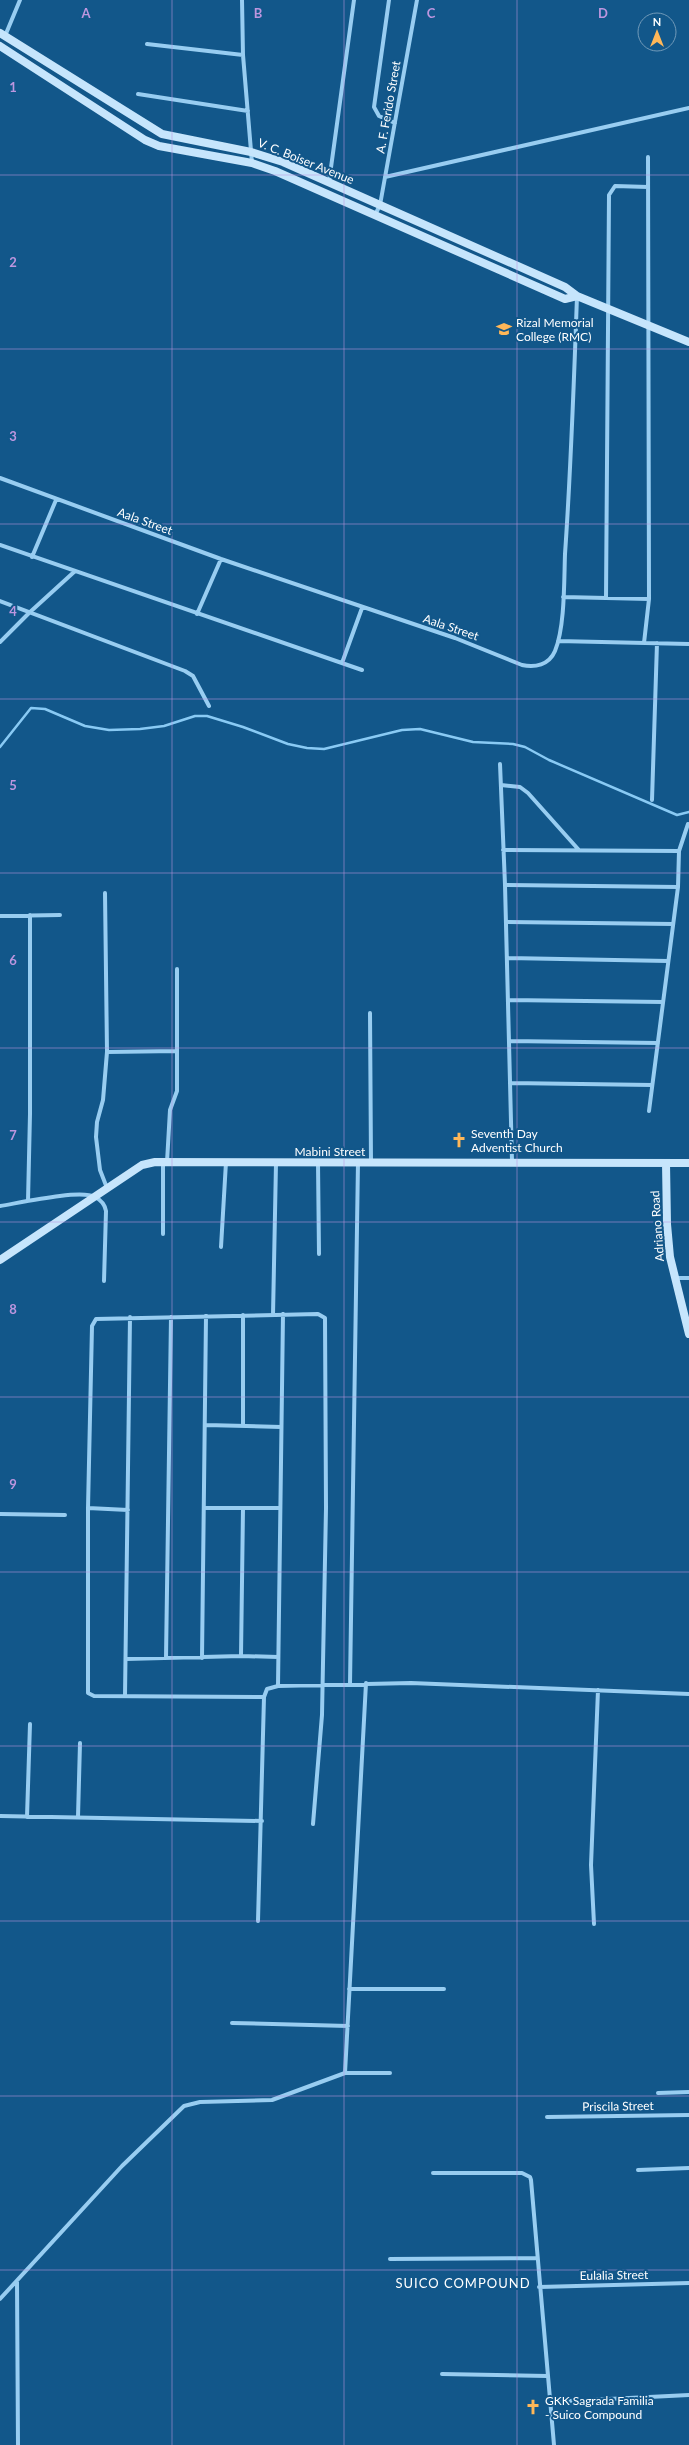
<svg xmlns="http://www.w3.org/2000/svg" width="689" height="2445" viewBox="0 0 689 2445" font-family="Lato,sans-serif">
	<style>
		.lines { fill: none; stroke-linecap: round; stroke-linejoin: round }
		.stream { stroke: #89caf4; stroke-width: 2.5 }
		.street { stroke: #98cdf1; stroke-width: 4 }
		.secondary { stroke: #c6e5fc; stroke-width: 8 }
		.grid { fill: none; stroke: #bd96df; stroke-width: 1; stroke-opacity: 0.55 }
		.labels { text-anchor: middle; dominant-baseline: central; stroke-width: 4; stroke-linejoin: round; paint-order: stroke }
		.street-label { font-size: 12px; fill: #fff; stroke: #12578a }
		.poi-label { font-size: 12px; fill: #fff; stroke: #12578a; text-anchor: start }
		.neighbourhood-label { font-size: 13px; letter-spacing: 1px; fill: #fff; stroke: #12578a }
		.grid-label { font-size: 13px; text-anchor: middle; font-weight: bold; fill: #bd96df; stroke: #12578a; stroke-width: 4; stroke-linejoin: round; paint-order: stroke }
	</style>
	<rect width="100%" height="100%" fill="#12578a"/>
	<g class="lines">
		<path class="stream" d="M 0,747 L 31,708 L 45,709 L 85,726 L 109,730 L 140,729 L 164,726 L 195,716 L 207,716 L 243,727 L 288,744 L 307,748 L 324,749 L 402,730 L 420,729 L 473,742 L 513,744 L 525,747 L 549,760 L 677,815 L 689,812"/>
		<path class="street" d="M 242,0 L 243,55 L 252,163
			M 389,0 L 374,107 L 379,116 L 395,123
			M 5,36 L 20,0
			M 147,44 L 243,55
			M 138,94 L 248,111
			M 385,177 L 689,108
			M 329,182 L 354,0
			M 375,215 L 380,205 L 417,0
			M 0,478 L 221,559 L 455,638 L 522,665 C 535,668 549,665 555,651 C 565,627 564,581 565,554 C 571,468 574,383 577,296
			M 0,545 L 362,670
			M 32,557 L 56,500
			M 563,597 L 649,599
			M 606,598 L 609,195 L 615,186 L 648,187
			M 0,601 L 185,671 L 193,676 L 209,706
			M 197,614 L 221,559
			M 558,641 L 689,644
			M 0,642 L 29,613 L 74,572
			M 644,643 L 649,599 L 648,157
			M 342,663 L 362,608
			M 500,764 L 505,885 L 512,1161
			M 501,785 L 520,787 L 528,793 L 578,849
			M 652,800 L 657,643
			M 503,850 L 679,851
			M 505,885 L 678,887
			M 105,893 L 107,1052 L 103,1100 L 97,1122 L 96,1137 L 100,1170 L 107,1188
			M 0,916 L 60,915
			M 506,922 L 673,924
			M 507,958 L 668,961
			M 508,1000 L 663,1002
			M 370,1013 L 371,1162
			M 509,1041 L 658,1043
			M 107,1052 L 177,1051
			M 510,1083 L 652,1085
			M 649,1111 L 678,887 L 679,851 L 688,824
			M 163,1162 L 163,1234
			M 167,1162 L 170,1110 L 177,1091 L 177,969
			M 318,1163 L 319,1254
			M 28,1201 L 30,1114 L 30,915
			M 0,1206 C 19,1203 80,1189 95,1197 C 101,1200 105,1205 106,1211 L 104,1281
			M 221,1247 L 226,1162
			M 674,1278 L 689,1278
			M 243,1315 L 243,1426
			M 273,1315 L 276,1163
			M 206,1425 L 281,1427
			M 88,1508 L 128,1510
			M 204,1508 L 280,1508
			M 0,1514 L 65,1515
			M 241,1656 L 243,1508
			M 166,1658 L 171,1317
			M 202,1658 L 206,1316
			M 126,1659 L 241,1656 L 278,1657
			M 350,1684 L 358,1162
			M 278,1686 L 283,1314
			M 125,1696 L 130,1317
			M 264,1697 L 94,1696 L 88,1693 L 88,1508 L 92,1326 L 96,1319 L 318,1314 L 325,1318 L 326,1508 L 322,1715 L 313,1824
			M 0,1816 L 262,1821
			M 27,1817 L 30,1724
			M 78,1817 L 80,1743
			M 258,1921 L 264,1697 L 267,1689 L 278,1686 L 411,1683 L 689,1694
			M 594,1924 L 591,1865 L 598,1690
			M 349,1989 L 444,1989
			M 232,2023 L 348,2026
			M 345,2073 L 366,1683
			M 658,2093 L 689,2092
			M 547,2117 L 689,2115
			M 638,2170 L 689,2168
			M 433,2173 L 522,2173 L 530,2177 L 531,2180 L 554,2445
			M 390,2259 L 537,2258
			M 17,2282 L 18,2445
			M 539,2287 L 689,2283
			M 0,2299 L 122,2166 L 184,2106 L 200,2102 L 272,2100 L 345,2073 L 390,2073
			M 442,2374 L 547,2376
			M 549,2402 L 689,2395"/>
		<path class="secondary" d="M 0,33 L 162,134 L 251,152 L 283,162 L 565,287 L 577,296 L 689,342
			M 0,46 L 145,140 L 159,146 L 252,163 L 275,171 L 565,299 L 577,296
			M 666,1163 L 667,1224 L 670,1257 L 689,1334
			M 0,1260 L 142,1165 L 155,1162 L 689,1163"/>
	</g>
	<path class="grid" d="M 172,0 L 172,2445M 344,0 L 344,2445M 517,0 L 517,2445M 0,175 L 689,175M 0,349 L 689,349M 0,524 L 689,524M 0,699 L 689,699M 0,873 L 689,873M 0,1048 L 689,1048M 0,1222 L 689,1222M 0,1397 L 689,1397M 0,1572 L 689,1572M 0,1746 L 689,1746M 0,1921 L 689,1921M 0,2096 L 689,2096M 0,2270 L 689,2270"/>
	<defs>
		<symbol id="university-bare" viewBox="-9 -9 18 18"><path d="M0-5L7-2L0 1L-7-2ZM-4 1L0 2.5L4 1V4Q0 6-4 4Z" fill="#ffb758" stroke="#12578a" stroke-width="2.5" paint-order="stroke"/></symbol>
		<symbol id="church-bare" viewBox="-9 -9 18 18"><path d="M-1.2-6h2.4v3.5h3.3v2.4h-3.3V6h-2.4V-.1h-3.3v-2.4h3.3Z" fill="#ffb758" stroke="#12578a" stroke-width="2.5" paint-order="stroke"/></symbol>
	</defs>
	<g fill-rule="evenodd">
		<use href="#university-bare" x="493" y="318" width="22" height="22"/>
		<use href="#church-bare" x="448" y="1129" width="22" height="22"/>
		<use href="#church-bare" x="522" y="2396" width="22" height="22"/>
	</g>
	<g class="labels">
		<g class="street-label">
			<text transform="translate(388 107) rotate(-80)">A. F. Ferido Street</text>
			<text transform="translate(306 161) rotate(22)">V. C. Boiser Avenue</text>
			<text transform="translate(145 521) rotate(20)">Aala Street</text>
			<text transform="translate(451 627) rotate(19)">Aala Street</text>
			<text x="330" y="1151">Mabini Street</text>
			<text transform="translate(657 1226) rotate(-94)">Adriano Road</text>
			<text transform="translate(618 2106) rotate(-1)">Priscila Street</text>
			<text transform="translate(614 2275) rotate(-1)">Eulalia Street</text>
		</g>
		<g class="poi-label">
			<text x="516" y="322">Rizal Memorial<tspan x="516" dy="14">College (RMC)</tspan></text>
			<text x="471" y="1133">Seventh Day<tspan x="471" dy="14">Adventist Church</tspan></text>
			<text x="545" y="2400">GKK Sagrada Familia<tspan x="545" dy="14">- Suico Compound</tspan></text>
		</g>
		<g class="neighbourhood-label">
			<text x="463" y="2283">SUICO COMPOUND</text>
		</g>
	</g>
	<g class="grid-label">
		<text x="86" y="18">A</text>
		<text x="258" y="18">B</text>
		<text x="431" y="18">C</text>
		<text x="603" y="18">D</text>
		<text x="13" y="92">1</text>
		<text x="13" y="267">2</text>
		<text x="13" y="441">3</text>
		<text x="13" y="616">4</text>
		<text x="13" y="790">5</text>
		<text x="13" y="965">6</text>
		<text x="13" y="1140">7</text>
		<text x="13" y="1314">8</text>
		<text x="13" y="1489">9</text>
	</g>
	<g transform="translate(657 32)"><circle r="19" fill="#12578a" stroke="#719ab9"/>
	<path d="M0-3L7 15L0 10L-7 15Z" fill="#ffb758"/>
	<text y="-6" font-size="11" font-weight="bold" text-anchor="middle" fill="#ffffff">N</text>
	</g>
</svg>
